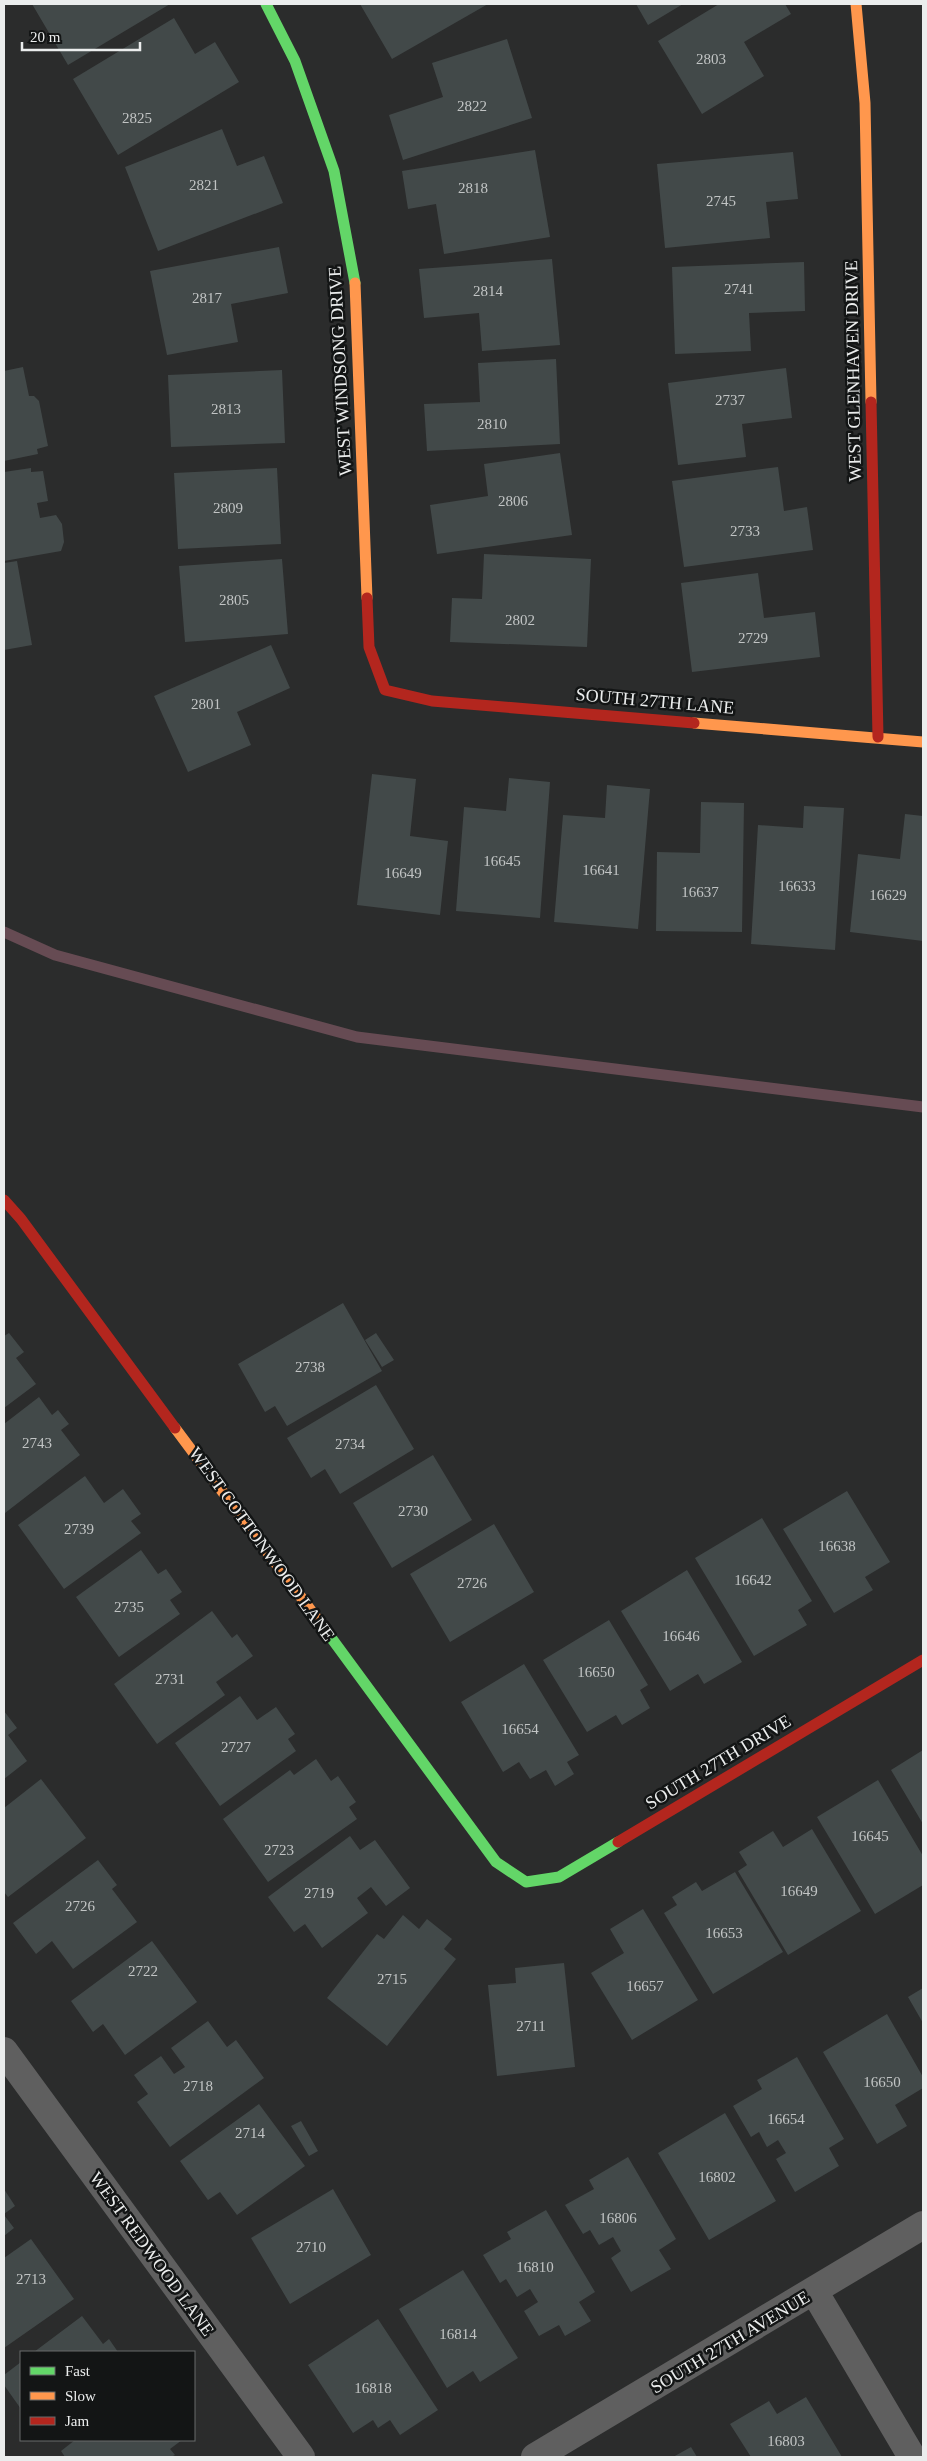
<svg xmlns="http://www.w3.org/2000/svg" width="927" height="2461" viewBox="0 0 927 2461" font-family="'Times New Roman',serif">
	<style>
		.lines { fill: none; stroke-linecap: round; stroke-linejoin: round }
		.stream { stroke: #664b53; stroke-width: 11 }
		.building { fill: #424949 }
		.street { stroke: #5f5f5f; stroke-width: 28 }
		.fast { stroke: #63d668; stroke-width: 11 }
		.slow { stroke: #ff974d; stroke-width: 11 }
		.jam { stroke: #b3261e; stroke-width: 11 }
		.labels { text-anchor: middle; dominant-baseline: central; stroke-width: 5; stroke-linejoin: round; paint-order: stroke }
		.number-label { font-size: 15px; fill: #c1c4c4 }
		.street-label { font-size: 18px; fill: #ebeded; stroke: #131515 }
	</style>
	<rect width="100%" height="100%" fill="#2b2c2c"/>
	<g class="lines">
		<path class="stream" d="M 4,932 L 55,955 L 357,1037 L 923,1107"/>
	</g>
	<path class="building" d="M 32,4 L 170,4 L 68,65 Z
		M 360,4 L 488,4 L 392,59 Z
		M 636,4 L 683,4 L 648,25 Z
		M 719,4 L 785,4 L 791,14 L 744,42 L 764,76 L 702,114 L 658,41 Z
		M 174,18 L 195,54 L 215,42 L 239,82 L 118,155 L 73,79 Z
		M 507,39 L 532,118 L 403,160 L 389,115 L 443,97 L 432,63 Z
		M 222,129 L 237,166 L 264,156 L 283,203 L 158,251 L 125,167 Z
		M 535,150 L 550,237 L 444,254 L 436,204 L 408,209 L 402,171 Z
		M 793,152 L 798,199 L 766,202 L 770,238 L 665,248 L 657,164 Z
		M 279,247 L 288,293 L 231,304 L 238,342 L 167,355 L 150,271 Z
		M 552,259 L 560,345 L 482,351 L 479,313 L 424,318 L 419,269 Z
		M 804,262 L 805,311 L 749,313 L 751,351 L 675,354 L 672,267 Z
		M 556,359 L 560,444 L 427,451 L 424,404 L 480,402 L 478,363 Z
		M 23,367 L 29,396 L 34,396 L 39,401 L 48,446 L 37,449 L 38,454 L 4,461 L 4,371 Z
		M 786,368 L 792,418 L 742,424 L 746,457 L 678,465 L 668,383 Z
		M 282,370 L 285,443 L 171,447 L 168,375 Z
		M 560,453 L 572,535 L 437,554 L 430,505 L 488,496 L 484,464 Z
		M 778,467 L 784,511 L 807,507 L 813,550 L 684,567 L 672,481 Z
		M 31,468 L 31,472 L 43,471 L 48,501 L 37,503 L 40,518 L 56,515 L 62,524 L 64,542 L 61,551 L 4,561 L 4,472 Z
		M 277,468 L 281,544 L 178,549 L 174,473 Z
		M 484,554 L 591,559 L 587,647 L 450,642 L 452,598 L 482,599 Z
		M 282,559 L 288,634 L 185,642 L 179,566 Z
		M 17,561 L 32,645 L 4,650 L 4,563 Z
		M 758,573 L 764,618 L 815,612 L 820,657 L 692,672 L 681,583 Z
		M 271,645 L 290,688 L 237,712 L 251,745 L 188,772 L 154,696 Z
		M 372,774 L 416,779 L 410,836 L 448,841 L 440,915 L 357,905 Z
		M 509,778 L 550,782 L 540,918 L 456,911 L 464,807 L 506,811 Z
		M 607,785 L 650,789 L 638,929 L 554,922 L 563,815 L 605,818 Z
		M 701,802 L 744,803 L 742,932 L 656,931 L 657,852 L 700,853 Z
		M 804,806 L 844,808 L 835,950 L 751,944 L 758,825 L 803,828 Z
		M 905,814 L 923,816 L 923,941 L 850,932 L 858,854 L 900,859 Z
		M 343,1303 L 382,1371 L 287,1426 L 275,1406 L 265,1412 L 238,1364 Z
		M 9,1333 L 24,1352 L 16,1358 L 36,1384 L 4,1408 L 4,1336 Z
		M 376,1333 L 394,1360 L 382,1367 L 365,1340 Z
		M 376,1385 L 414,1449 L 340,1494 L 325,1469 L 311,1478 L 287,1438 Z
		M 39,1397 L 52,1415 L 58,1410 L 69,1424 L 61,1430 L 80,1455 L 5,1513 L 4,1424 Z
		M 433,1455 L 472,1520 L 392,1568 L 353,1503 Z
		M 85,1476 L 104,1503 L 123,1489 L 141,1514 L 131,1521 L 141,1533 L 64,1589 L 18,1525 Z
		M 847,1491 L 890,1562 L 865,1577 L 873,1590 L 834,1613 L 783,1529 Z
		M 762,1518 L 812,1601 L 798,1610 L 807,1625 L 754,1656 L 695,1558 Z
		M 494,1524 L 534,1592 L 450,1642 L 410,1574 Z
		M 141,1550 L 158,1574 L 166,1569 L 182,1592 L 170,1600 L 180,1614 L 119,1657 L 76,1597 Z
		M 687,1570 L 742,1662 L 704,1684 L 698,1674 L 670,1691 L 621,1611 Z
		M 212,1611 L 232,1638 L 237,1634 L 253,1656 L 216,1682 L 225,1695 L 157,1744 L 114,1684 Z
		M 609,1620 L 648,1685 L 640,1690 L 650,1708 L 622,1725 L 616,1715 L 587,1732 L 543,1660 Z
		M 524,1664 L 579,1755 L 567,1762 L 574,1774 L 555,1786 L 546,1770 L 530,1779 L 519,1762 L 503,1772 L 461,1702 Z
		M 240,1696 L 257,1720 L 276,1707 L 295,1734 L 288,1739 L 296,1751 L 220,1806 L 175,1743 Z
		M 4,1711 L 17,1728 L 8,1735 L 27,1761 L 4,1779 Z
		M 923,1750 L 923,1824 L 891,1770 Z
		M 316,1759 L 331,1781 L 338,1776 L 356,1802 L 349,1807 L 357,1819 L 268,1882 L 223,1819 L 290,1770 L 294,1775 Z
		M 41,1779 L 86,1838 L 8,1897 L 4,1892 L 4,1808 Z
		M 878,1780 L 923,1856 L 923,1885 L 875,1914 L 817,1817 Z
		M 812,1829 L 861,1911 L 788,1955 L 738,1871 L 747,1865 L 739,1852 L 773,1831 L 783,1847 Z
		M 350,1836 L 360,1850 L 375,1840 L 410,1888 L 386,1906 L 371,1887 L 357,1898 L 368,1913 L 322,1948 L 305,1924 L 294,1932 L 268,1897 Z
		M 98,1860 L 117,1885 L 112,1889 L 137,1922 L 73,1969 L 52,1941 L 36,1954 L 13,1923 Z
		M 735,1872 L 783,1952 L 713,1994 L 664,1913 L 677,1905 L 672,1897 L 696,1882 L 702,1891 Z
		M 643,1909 L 698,2000 L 632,2040 L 591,1973 L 624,1953 L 610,1929 Z
		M 403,1915 L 419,1929 L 427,1919 L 452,1939 L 444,1949 L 456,1959 L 387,2046 L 327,1998 L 377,1934 L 384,1939 Z
		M 152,1941 L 197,2002 L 125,2055 L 103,2024 L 93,2032 L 71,2001 Z
		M 564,1963 L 575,2067 L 497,2076 L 488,1985 L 516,1983 L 515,1968 Z
		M 923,1988 L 923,2023 L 908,1997 Z
		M 887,2014 L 923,2077 L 923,2088 L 895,2105 L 907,2126 L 877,2144 L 823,2052 Z
		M 208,2021 L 227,2047 L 236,2040 L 264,2078 L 170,2147 L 137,2102 L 148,2094 L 134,2075 L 161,2056 L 174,2074 L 185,2067 L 171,2048 Z
		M 797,2057 L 844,2139 L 829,2148 L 839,2166 L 795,2192 L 776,2159 L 786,2153 L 778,2140 L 767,2147 L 759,2132 L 751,2137 L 733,2106 L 762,2089 L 757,2080 Z
		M 259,2104 L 305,2166 L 237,2215 L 220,2192 L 208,2200 L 180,2161 Z
		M 725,2113 L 776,2201 L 709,2240 L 658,2153 Z
		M 301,2121 L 318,2151 L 309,2156 L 291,2126 Z
		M 628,2157 L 676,2239 L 659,2250 L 671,2269 L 631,2292 L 611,2258 L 621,2251 L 613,2237 L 599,2245 L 590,2230 L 583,2234 L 565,2205 L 594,2189 L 589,2180 Z
		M 4,2189 L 15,2206 L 4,2214 Z
		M 333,2189 L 371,2255 L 290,2304 L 251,2238 Z
		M 546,2210 L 595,2292 L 579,2302 L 591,2321 L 565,2336 L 559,2325 L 539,2336 L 524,2311 L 538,2302 L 530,2289 L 517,2297 L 506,2279 L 500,2283 L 483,2255 L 511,2239 L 507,2232 Z
		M 4,2215 L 14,2228 L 4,2236 Z
		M 31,2239 L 74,2299 L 4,2348 L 4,2258 Z
		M 463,2270 L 518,2358 L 480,2382 L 473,2371 L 447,2388 L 399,2309 Z
		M 82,2316 L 103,2344 L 109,2339 L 118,2352 L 34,2352 Z
		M 378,2319 L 438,2410 L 400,2435 L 390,2420 L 378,2428 L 373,2420 L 353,2433 L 308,2365 Z
		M 21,2362 L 21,2409 L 4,2385 L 4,2375 Z
		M 806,2397 L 842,2457 L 751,2457 L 730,2424 L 769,2401 L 777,2414 Z
		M 75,2440 L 182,2440 L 170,2449 L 175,2455 L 171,2457 L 65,2457 L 61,2451 Z
		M 691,2447 L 697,2457 L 673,2457 Z"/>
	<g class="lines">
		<path class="street" d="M 4,2051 L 301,2457
			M 814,2291 L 912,2457
			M 535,2457 L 923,2225"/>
		<path class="fast" d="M 266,4 L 295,61 L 334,171 L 355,283
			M 324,1628 L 496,1862 L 526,1882 L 559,1877 L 618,1842"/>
		<path class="slow" d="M 856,4 L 865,103 L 871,402
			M 355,283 L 367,598
			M 694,723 L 923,742
			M 175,1428 L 324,1628"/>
		<path class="jam" d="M 871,402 L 878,737
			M 367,598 L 369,647 L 385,690 L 432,701 L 694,723
			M 4,1200 L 21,1219 L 175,1428
			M 618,1842 L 923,1660"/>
	</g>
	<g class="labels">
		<g class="number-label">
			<text x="711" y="59">2803</text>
			<text x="472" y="106">2822</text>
			<text x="137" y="118">2825</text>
			<text x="204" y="185">2821</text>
			<text x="473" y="188">2818</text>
			<text x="721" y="201">2745</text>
			<text x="739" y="289">2741</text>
			<text x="488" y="291">2814</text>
			<text x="207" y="298">2817</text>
			<text x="730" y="400">2737</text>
			<text x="226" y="409">2813</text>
			<text x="492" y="424">2810</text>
			<text x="513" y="501">2806</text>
			<text x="228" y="508">2809</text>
			<text x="745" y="531">2733</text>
			<text x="234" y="600">2805</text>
			<text x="520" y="620">2802</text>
			<text x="753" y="638">2729</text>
			<text x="206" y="704">2801</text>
			<text x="502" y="861">16645</text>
			<text x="601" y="870">16641</text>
			<text x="403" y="873">16649</text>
			<text x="797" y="886">16633</text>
			<text x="700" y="892">16637</text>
			<text x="888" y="895">16629</text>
			<text x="310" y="1367">2738</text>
			<text x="37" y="1443">2743</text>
			<text x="350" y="1444">2734</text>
			<text x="413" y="1511">2730</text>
			<text x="79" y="1529">2739</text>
			<text x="837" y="1546">16638</text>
			<text x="753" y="1580">16642</text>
			<text x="472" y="1583">2726</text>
			<text x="129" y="1607">2735</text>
			<text x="681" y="1636">16646</text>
			<text x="596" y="1672">16650</text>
			<text x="170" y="1679">2731</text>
			<text x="520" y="1729">16654</text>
			<text x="236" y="1747">2727</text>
			<text x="870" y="1836">16645</text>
			<text x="279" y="1850">2723</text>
			<text x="799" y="1891">16649</text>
			<text x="319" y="1893">2719</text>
			<text x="80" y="1906">2726</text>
			<text x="724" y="1933">16653</text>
			<text x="143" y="1971">2722</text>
			<text x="392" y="1979">2715</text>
			<text x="645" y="1986">16657</text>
			<text x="531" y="2026">2711</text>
			<text x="882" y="2082">16650</text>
			<text x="198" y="2086">2718</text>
			<text x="786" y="2119">16654</text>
			<text x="250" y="2133">2714</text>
			<text x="717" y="2177">16802</text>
			<text x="618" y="2218">16806</text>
			<text x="311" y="2247">2710</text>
			<text x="535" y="2267">16810</text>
			<text x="31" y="2279">2713</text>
			<text x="458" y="2334">16814</text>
			<text x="373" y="2388">16818</text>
			<text x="786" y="2441">16803</text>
		</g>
		<g class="street-label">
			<text transform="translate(340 371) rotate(-93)">WEST WINDSONG DRIVE</text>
			<text transform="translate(853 371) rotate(-91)">WEST GLENHAVEN DRIVE</text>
			<text transform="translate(655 701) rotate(5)">SOUTH 27TH LANE</text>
			<text transform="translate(262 1544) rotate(54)">WEST COTTONWOOD LANE</text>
			<text transform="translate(718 1762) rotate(-31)">SOUTH 27TH DRIVE</text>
			<text transform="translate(152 2254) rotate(54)">WEST REDWOOD LANE</text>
			<text transform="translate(730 2342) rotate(-31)">SOUTH 27TH AVENUE</text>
		</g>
	</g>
	<rect width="927" height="2461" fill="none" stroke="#ebeded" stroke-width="10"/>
	<rect x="20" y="2351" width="175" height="90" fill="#131515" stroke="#696b6b"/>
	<rect x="30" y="2367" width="25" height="8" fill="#63d668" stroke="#696b6b"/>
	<text x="65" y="2376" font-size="15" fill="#ebeded">Fast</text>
	<rect x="30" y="2392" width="25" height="8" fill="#ff974d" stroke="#696b6b"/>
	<text x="65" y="2401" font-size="15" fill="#ebeded">Slow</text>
	<rect x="30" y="2417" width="25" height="8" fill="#b3261e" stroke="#696b6b"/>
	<text x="65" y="2426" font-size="15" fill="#ebeded">Jam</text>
	<path d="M22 42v8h118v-8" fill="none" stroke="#ebeded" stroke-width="2.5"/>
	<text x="30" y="42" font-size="15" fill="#ebeded" stroke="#131515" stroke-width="4" paint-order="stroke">20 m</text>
</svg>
